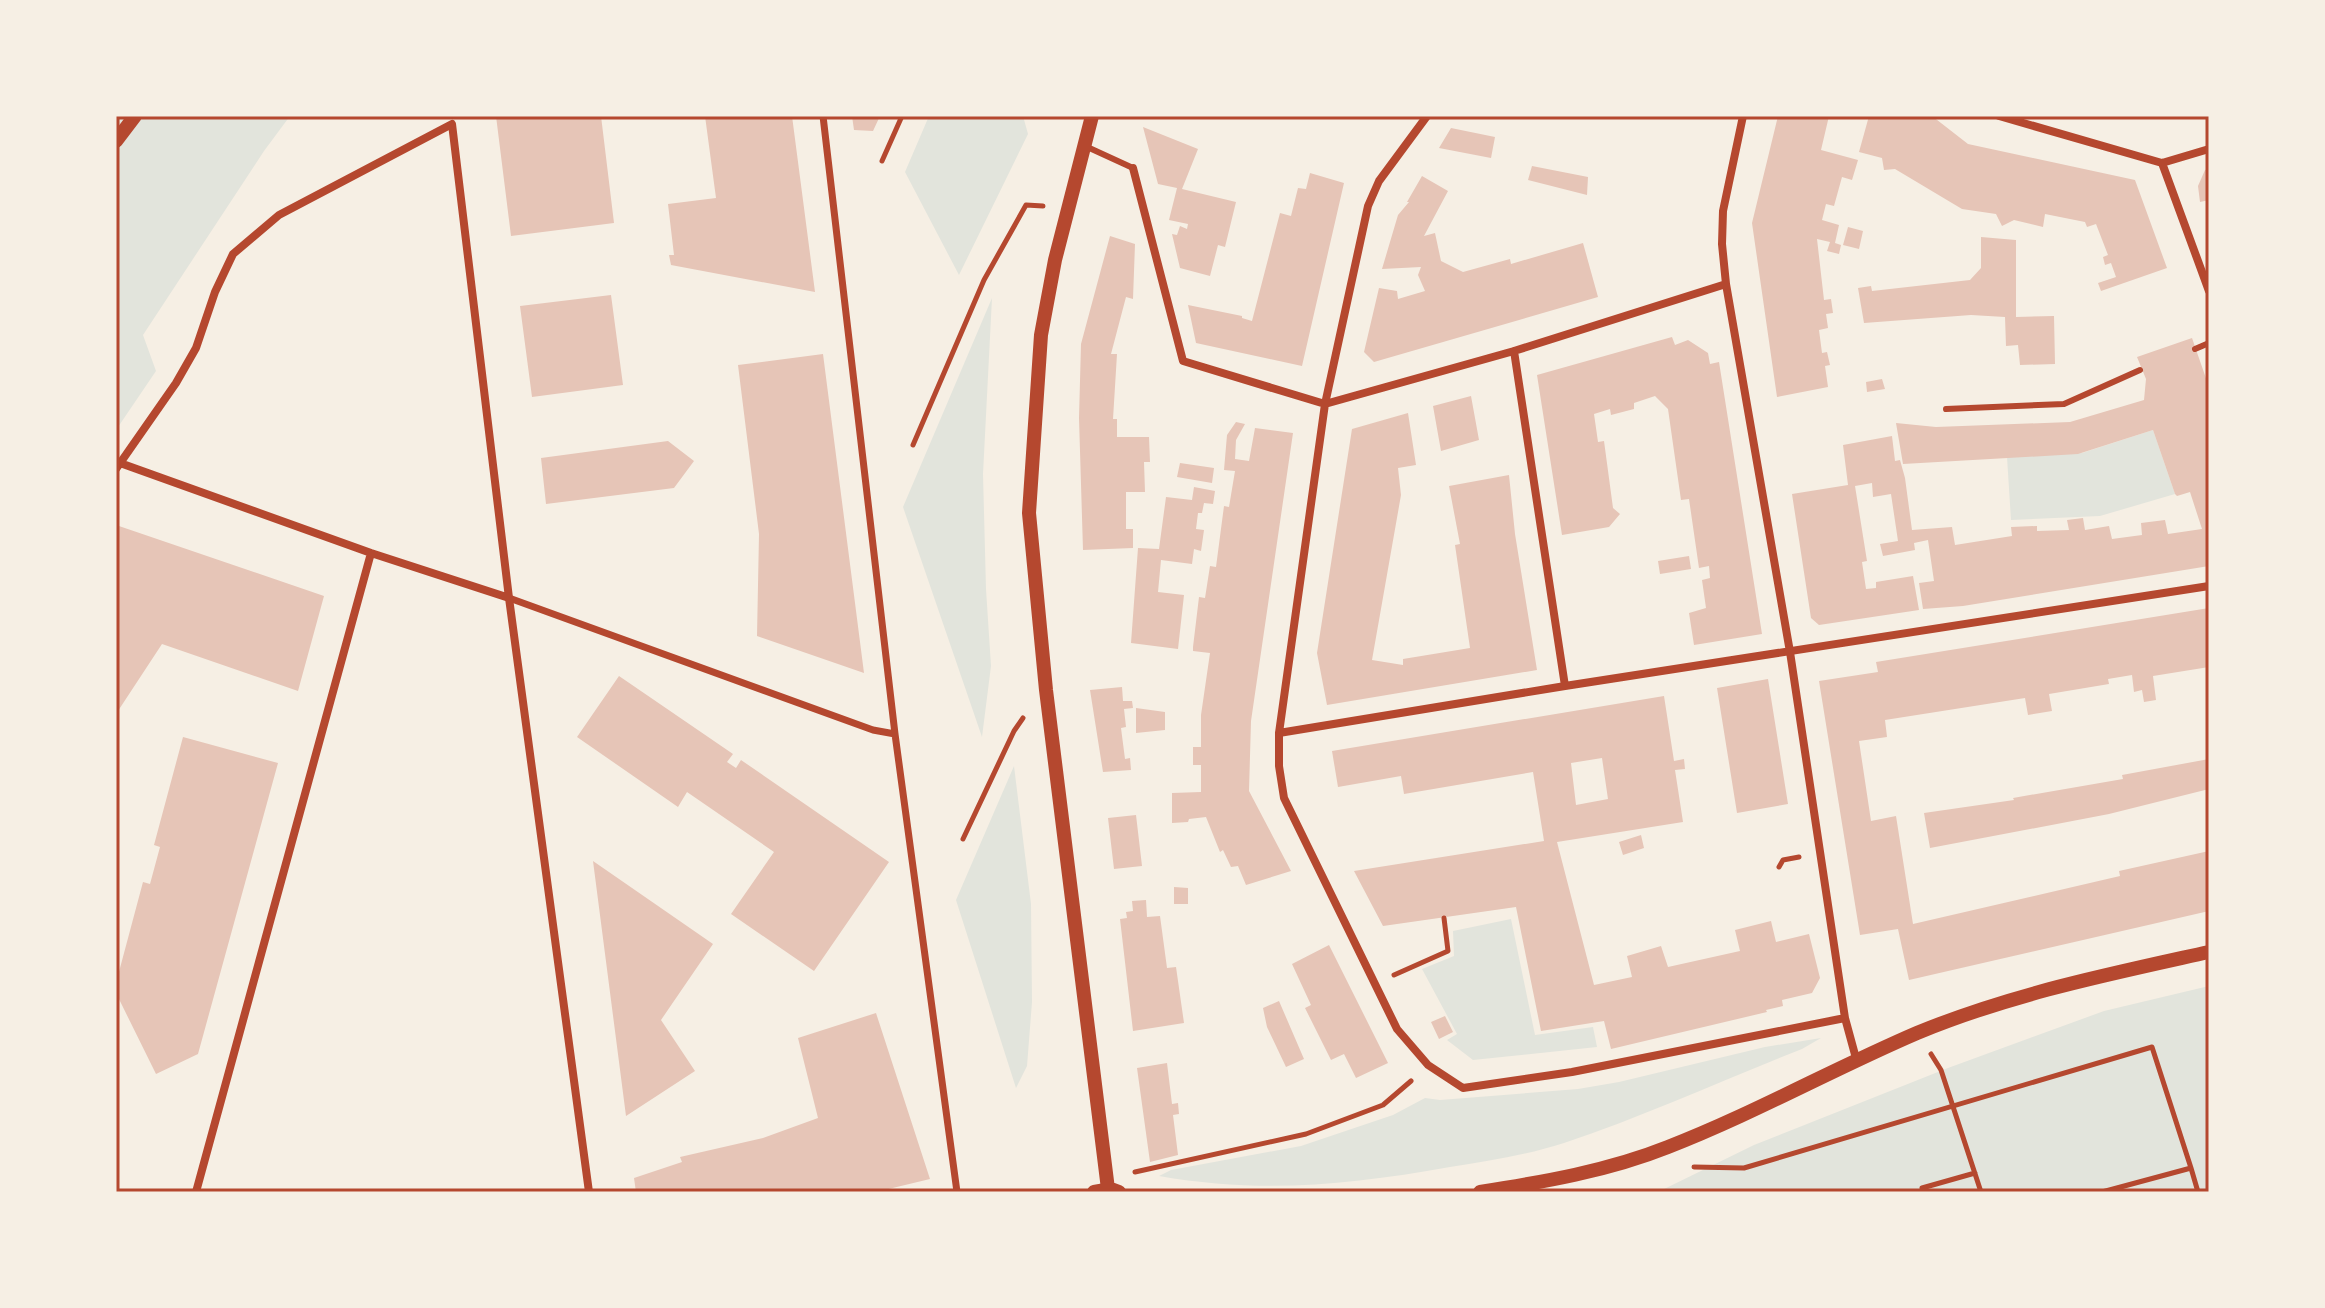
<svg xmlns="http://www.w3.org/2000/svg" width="2325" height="1308" viewBox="0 0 2325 1308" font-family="Poppins,sans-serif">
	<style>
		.green { fill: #e2e4dc }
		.building { fill: #e6c5b7; fill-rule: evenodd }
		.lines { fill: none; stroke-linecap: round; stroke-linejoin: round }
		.path { stroke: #b5482f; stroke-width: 5 }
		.service { stroke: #b5482f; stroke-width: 6 }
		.pedestrian { stroke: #b5482f; stroke-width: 7 }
		.minor { stroke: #b5482f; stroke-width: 8 }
		.tertiary { stroke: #b5482f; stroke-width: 14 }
		.neatline { fill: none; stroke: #b5482f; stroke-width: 3 }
	</style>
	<rect width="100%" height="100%" fill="#f6efe4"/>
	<path class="green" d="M 116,116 L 290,116 L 264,151 L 143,335 L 156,371 L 116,430 Z
		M 929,116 L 1023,116 L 1028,134 L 959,275 L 905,172 Z
		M 992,298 L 983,474 L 986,589 L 991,666 L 982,737 L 903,507 Z
		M 2153,430 L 2175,494 L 2100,516 L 2011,520 L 2007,457 L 2082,453 Z
		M 1014,766 L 1031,904 L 1032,1002 L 1027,1066 L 1016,1088 L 956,900 Z
		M 1511,919 L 1535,1035 L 1593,1027 L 1597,1047 L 1473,1060 L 1447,1040 L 1457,1034 L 1422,969 L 1454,956 L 1453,931 Z
		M 2209,986 L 2209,1192 L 1658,1192 L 1754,1145 L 1948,1068 L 2104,1011 Z
		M 1821,1038 L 1802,1049 C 1723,1080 1645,1116 1564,1143 C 1527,1155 1488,1161 1450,1167 C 1349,1185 1261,1194 1159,1176 L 1171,1170 L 1301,1146 L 1393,1115 L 1425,1098 L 1440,1100 L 1578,1089 L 1619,1082 L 1765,1047 Z"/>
	<path class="building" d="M 496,116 L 601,116 L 614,223 L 511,236 Z
		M 705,116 L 792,116 L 815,292 L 671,265 L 669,255 L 674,255 L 668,204 L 716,198 Z
		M 852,116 L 880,116 L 873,131 L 854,130 Z
		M 1778,116 L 1829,116 L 1821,150 L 1858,160 L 1852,180 L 1842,177 L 1834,206 L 1826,204 L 1822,220 L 1839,225 L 1835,243 L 1841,245 L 1839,254 L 1827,251 L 1830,242 L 1817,239 L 1824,300 L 1831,299 L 1833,313 L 1826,314 L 1828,328 L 1819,330 L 1822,353 L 1827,352 L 1830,365 L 1825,366 L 1828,387 L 1777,397 L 1752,223 Z
		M 1869,116 L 1932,116 L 1968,144 L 2135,180 L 2167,268 L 2101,291 L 2098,283 L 2116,277 L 2111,263 L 2105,265 L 2103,257 L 2108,255 L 2096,224 L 2087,227 L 2085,222 L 2045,214 L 2043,227 L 2014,220 L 2002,226 L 1996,214 L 1962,209 L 1895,169 L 1884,170 L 1882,158 L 1859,152 Z
		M 1143,127 L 1198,149 L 1182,189 L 1236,202 L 1225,247 L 1218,245 L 1210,276 L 1180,268 L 1172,234 L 1177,235 L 1180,226 L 1187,229 L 1188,224 L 1169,220 L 1177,188 L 1158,184 Z
		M 1451,128 L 1495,137 L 1491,158 L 1439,148 Z
		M 1532,166 L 1588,177 L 1587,195 L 1528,180 Z
		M 2209,169 L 2209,200 L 2200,202 L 2198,186 L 2205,170 Z
		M 1310,173 L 1344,183 L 1302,366 L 1196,343 L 1188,305 L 1242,316 L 1242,318 L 1252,321 L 1280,213 L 1291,216 L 1298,188 L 1306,189 Z
		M 1422,176 L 1448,191 L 1424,236 L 1435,233 L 1441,261 L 1463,272 L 1510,259 L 1511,264 L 1583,243 L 1598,297 L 1374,362 L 1364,352 L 1379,288 L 1397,291 L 1398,299 L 1425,291 L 1418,275 L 1421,267 L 1382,269 L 1398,215 L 1409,202 L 1407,202 Z
		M 1848,227 L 1863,231 L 1859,249 L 1843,245 Z
		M 1110,236 L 1135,244 L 1133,299 L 1126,297 L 1111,354 L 1117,354 L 1113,419 L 1117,419 L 1117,437 L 1149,437 L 1150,462 L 1144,462 L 1145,492 L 1126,492 L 1126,529 L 1133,529 L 1133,548 L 1083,550 L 1079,418 L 1081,344 Z
		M 1981,237 L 2016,240 L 2016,317 L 2054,316 L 2055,364 L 2020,365 L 2018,345 L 2006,346 L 2005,317 L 1971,315 L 1864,323 L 1858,288 L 1871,286 L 1872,291 L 1970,280 L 1981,268 Z
		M 611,295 L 623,385 L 532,397 L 520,306 Z
		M 1672,337 L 1675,345 L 1688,340 L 1708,353 L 1710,364 L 1719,362 L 1762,634 L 1694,645 L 1689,613 L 1706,608 L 1702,580 L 1710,578 L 1709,566 L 1699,568 L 1689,499 L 1681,500 L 1668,409 L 1655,396 L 1634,403 L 1634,409 L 1611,415 L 1610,409 L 1594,414 L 1598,442 L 1604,441 L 1613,508 L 1620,514 L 1609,527 L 1562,535 L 1537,375 Z
		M 2192,338 L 2209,387 L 2209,566 L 1963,606 L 1923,609 L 1919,583 L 1934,581 L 1928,540 L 1914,543 L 1915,550 L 1883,556 L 1880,544 L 1898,541 L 1891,494 L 1873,497 L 1872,483 L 1855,486 L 1867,561 L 1862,562 L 1866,589 L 1876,588 L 1876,582 L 1913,576 L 1919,610 L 1819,625 L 1811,618 L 1792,494 L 1848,485 L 1843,445 L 1892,436 L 1895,461 L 1900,460 L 1905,478 L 1912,530 L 1952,527 L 1955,545 L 2012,536 L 2011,527 L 2037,526 L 2037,531 L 2069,530 L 2067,520 L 2083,518 L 2085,530 L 2109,526 L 2112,539 L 2142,535 L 2141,523 L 2165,520 L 2168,534 L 2202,529 L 2190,492 L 2177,496 L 2175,494 L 2153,430 L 2078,454 L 1903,464 L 1896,423 L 1936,427 L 2070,422 L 2144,400 L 2146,379 L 2137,357 Z
		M 823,354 L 864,673 L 757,636 L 759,534 L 738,365 Z
		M 1882,379 L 1885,389 L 1867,392 L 1866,382 Z
		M 1471,396 L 1479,440 L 1441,451 L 1433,406 Z
		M 1408,413 L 1416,465 L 1398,468 L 1401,495 L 1372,660 L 1403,665 L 1403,659 L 1470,648 L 1455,545 L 1460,544 L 1449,486 L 1509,475 L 1515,534 L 1537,670 L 1327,705 L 1317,653 L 1352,429 Z
		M 1236,422 L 1245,424 L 1236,440 L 1235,459 L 1249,461 L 1255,428 L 1293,433 L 1251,721 L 1249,791 L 1291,871 L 1246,885 L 1238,866 L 1231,867 L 1223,850 L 1220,852 L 1206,817 L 1189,819 L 1188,822 L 1172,823 L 1172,793 L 1201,792 L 1201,765 L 1193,765 L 1193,747 L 1201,747 L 1201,715 L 1210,653 L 1193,651 L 1193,647 L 1199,597 L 1205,598 L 1210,566 L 1216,567 L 1224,506 L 1229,507 L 1235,471 L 1224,470 L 1227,435 Z
		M 668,441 L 694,461 L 674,488 L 546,504 L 541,458 Z
		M 1180,463 L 1214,468 L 1212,483 L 1177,477 Z
		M 1194,487 L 1215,491 L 1213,504 L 1204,503 L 1202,513 L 1198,513 L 1196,529 L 1204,530 L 1201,551 L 1194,549 L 1192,564 L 1161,560 L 1158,592 L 1184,595 L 1178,649 L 1131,643 L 1138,548 L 1159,549 L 1166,497 L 1192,500 Z
		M 116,525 L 324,596 L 298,691 L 162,644 L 116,714 Z
		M 1689,556 L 1691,569 L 1660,574 L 1658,561 Z
		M 2209,608 L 2209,667 L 2153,676 L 2156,700 L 2144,702 L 2142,690 L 2134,692 L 2132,675 L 2108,679 L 2109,684 L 2049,694 L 2052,711 L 2028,715 L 2025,698 L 1885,720 L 1887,737 L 1859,741 L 1871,821 L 1896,816 L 1913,924 L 2120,876 L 2119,871 L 2209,851 L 2209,911 L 1909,980 L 1898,929 L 1860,935 L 1819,681 L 1878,672 L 1876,662 Z
		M 619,676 L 733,754 L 727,762 L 736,768 L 741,760 L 889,862 L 814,971 L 731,914 L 774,852 L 687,792 L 678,807 L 577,737 Z
		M 1768,679 L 1788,804 L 1737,813 L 1717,688 Z
		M 1122,687 L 1123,701 L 1132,701 L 1133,708 L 1124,709 L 1126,727 L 1121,728 L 1125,759 L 1130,758 L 1131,770 L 1103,772 L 1090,690 Z
		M 1664,696 L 1674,761 L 1684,759 L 1685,769 L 1675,770 L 1683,822 L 1557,842 L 1594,985 L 1632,977 L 1627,956 L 1661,946 L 1668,967 L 1740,951 L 1735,930 L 1771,921 L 1776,942 L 1809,934 L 1820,978 L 1812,993 L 1782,1000 L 1783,1006 L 1766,1010 L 1767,1012 L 1611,1049 L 1604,1021 L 1541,1031 L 1516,907 L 1383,926 L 1354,871 L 1544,841 L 1533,772 L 1404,794 L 1401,776 L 1338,787 L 1332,751 ZM 1602,758 L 1608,799 L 1576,805 L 1571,763 Z
		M 1136,708 L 1165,712 L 1165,730 L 1136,733 Z
		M 183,737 L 278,763 L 198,1054 L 156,1074 L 116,993 L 116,983 L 143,882 L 150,884 L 160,847 L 154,845 Z
		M 2209,759 L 2209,789 L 2109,814 L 1930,848 L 1924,813 L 2014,800 L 2013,798 L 2123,779 L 2122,775 Z
		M 1136,815 L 1142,866 L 1114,869 L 1108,818 Z
		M 1641,835 L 1644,848 L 1623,855 L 1619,842 Z
		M 593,861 L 713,944 L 661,1020 L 695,1071 L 626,1116 Z
		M 1174,887 L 1188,888 L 1188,904 L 1174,904 Z
		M 1146,900 L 1147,917 L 1160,916 L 1167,968 L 1176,967 L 1184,1023 L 1133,1031 L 1120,919 L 1127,918 L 1126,912 L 1133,911 L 1132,901 Z
		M 1329,945 L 1388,1063 L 1356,1078 L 1344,1054 L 1331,1060 L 1305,1008 L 1311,1005 L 1292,964 Z
		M 1279,1001 L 1304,1059 L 1286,1067 L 1267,1027 L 1263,1008 Z
		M 876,1013 L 930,1179 L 876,1192 L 636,1192 L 634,1178 L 682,1162 L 680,1157 L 763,1138 L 818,1118 L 798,1038 Z
		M 1445,1016 L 1453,1032 L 1439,1039 L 1431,1022 Z
		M 1167,1063 L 1172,1104 L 1178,1103 L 1179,1114 L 1173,1115 L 1178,1155 L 1150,1162 L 1137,1068 Z"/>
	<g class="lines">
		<path class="path" d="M 882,161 L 902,116
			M 913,445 L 984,280 L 1026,205 L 1043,206
			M 963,839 L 1014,731 L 1023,718
			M 1779,867 L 1783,860 L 1799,857
			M 1394,975 L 1448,951 L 1444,918
			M 1931,1054 L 1941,1070 L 1981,1192
			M 1694,1167 L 1744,1168 L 2152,1047 L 2191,1168 L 2102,1192
			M 2191,1168 L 2198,1192
			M 1135,1172 L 1306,1134 L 1383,1105 L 1411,1081
			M 1923,1192 L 1922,1188 L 1975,1173"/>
		<path class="service" d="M 1085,146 L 1133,168
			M 2195,349 L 2209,343
			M 1946,409 L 2064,404 L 2140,370"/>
		<path class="pedestrian" d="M 823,116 L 895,734 L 957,1192
			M 509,598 L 873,730 L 895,734"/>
		<path class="minor" d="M 1427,116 L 1379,181 L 1368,206 L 1325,404 L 1279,733 L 1279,766 L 1284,798 L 1397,1029 L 1428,1065 L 1463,1088 L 1572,1072 L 1845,1018
			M 1743,116 L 1723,211 L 1722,244 L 1726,284 L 1790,652 L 1845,1018 L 1857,1062
			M 1999,116 L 2162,163 L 2209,149
			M 2162,163 L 2209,291
			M 1133,168 L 1183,361 L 1325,404 L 1514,351 L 1726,284
			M 1514,351 L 1565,686
			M 120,463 L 371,553 L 509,598
			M 116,469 L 176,383 L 196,348 L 215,292 L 233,254 L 279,215 L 452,124 L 509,598 L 589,1192
			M 1279,733 L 1565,686 L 2209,586
			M 196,1192 L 371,553"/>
		<path class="tertiary" d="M 1092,116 L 1055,260 L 1041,335 L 1029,513 L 1046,690 L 1108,1189
			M 116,141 L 135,116
			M 1094,1192 L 1111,1189 L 1119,1192
			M 1480,1192 C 1543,1182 1608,1171 1668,1147 C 1753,1114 1833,1069 1917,1033 C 2011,994 2110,974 2209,952"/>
	</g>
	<rect width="2325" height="1308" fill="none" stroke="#f6efe4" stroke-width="236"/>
	<rect x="118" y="118" width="2089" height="1072" class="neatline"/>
</svg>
